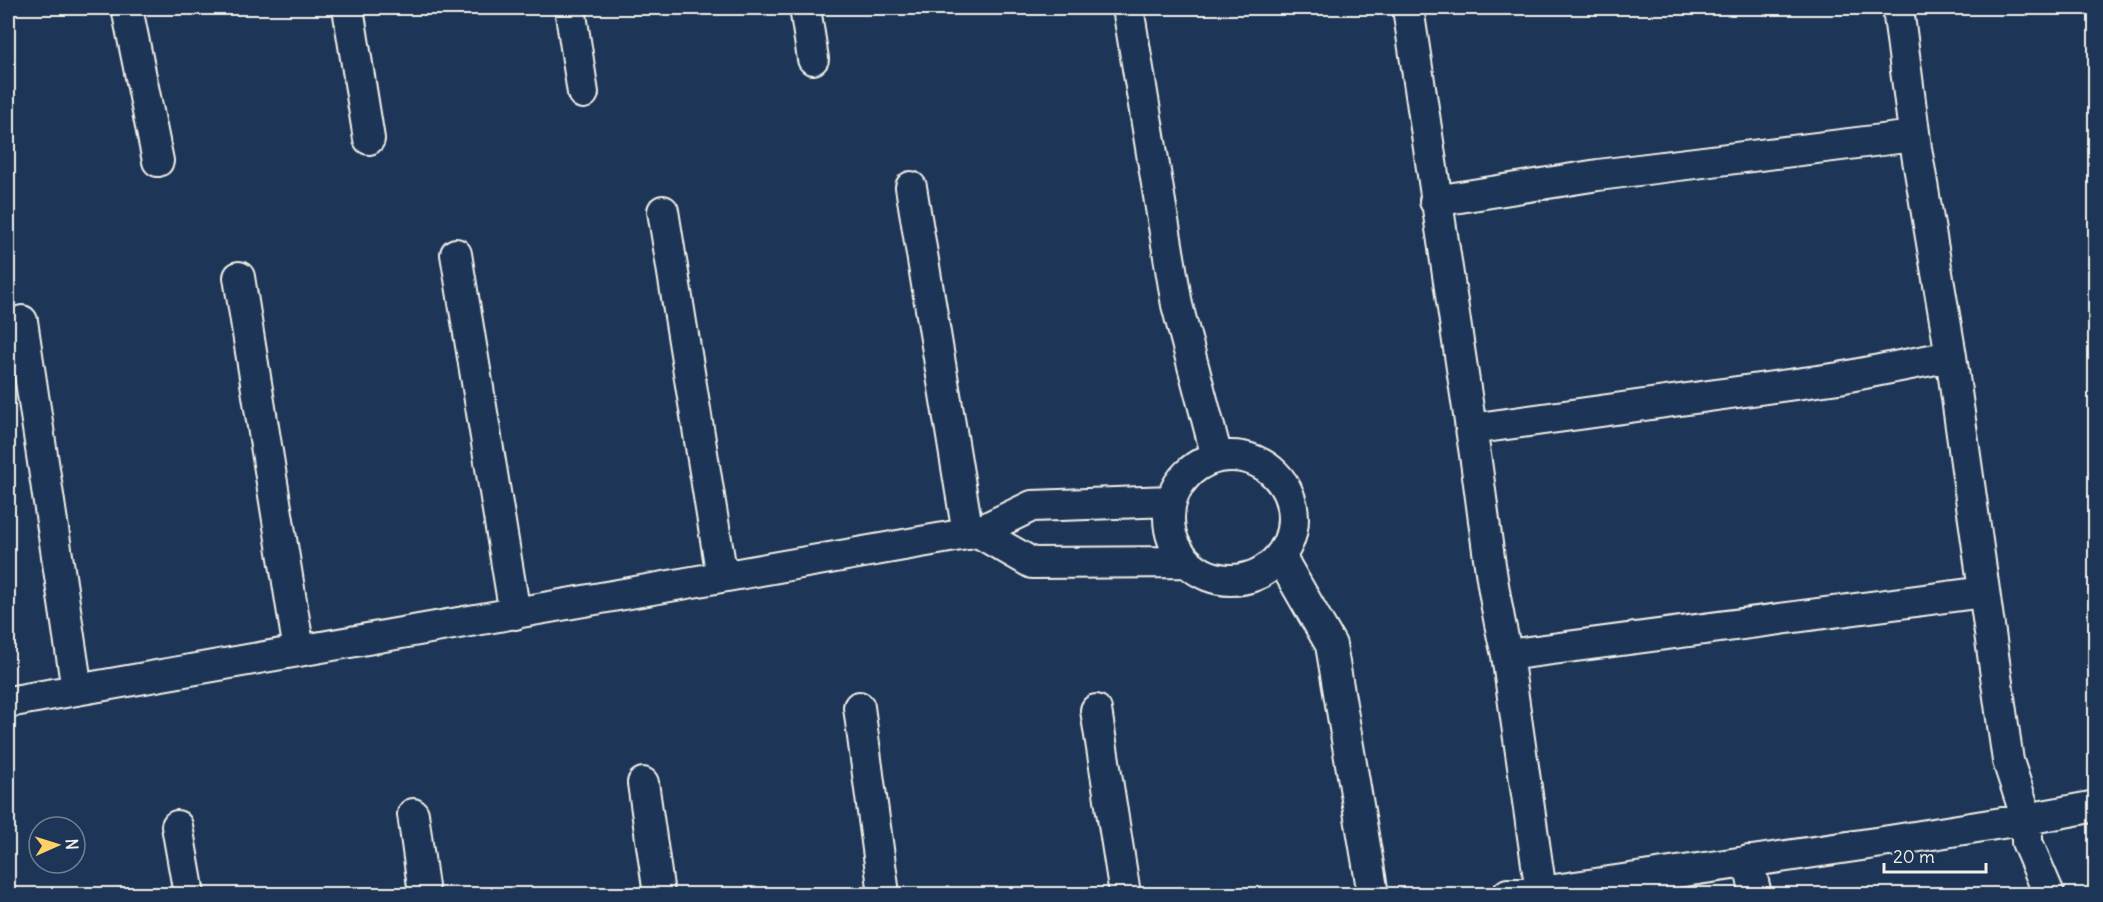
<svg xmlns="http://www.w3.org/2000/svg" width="2103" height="902" viewBox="0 0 2103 902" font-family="Delius,sans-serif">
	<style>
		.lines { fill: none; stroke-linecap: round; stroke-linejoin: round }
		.minor-casing { stroke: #f4f1e8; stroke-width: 34 }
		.minor { stroke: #1d3557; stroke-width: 30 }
	</style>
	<rect width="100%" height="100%" fill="#1d3557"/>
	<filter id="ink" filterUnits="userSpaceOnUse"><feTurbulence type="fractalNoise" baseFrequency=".0167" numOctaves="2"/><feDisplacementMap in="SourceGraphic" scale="12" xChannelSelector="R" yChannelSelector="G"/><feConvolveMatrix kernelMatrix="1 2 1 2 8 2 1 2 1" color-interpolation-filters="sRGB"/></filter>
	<g filter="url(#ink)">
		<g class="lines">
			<defs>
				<path id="minor" d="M 127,8 L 158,161
					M 348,8 L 369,139
					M 570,8 L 583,93
					M 805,8 L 813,59
					M 1128,8 L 1177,305 L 1217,457
					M 1408,8 C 1428,150 1451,292 1472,435 C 1484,509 1489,582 1507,655 L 1984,592
					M 1898,8 L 1916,148 L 1951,356 L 2008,761 L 2027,819 L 2027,842 L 2049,894
					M 911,187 L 968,534
					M 1435,201 L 1598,175 L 1914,136
					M 663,211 L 722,577
					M 456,254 L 515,614
					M 239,277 L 299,651
					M 22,321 L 77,690
					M 1471,429 L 1839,378 L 1951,356
					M1169 518a62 62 0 1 1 124 0a62 62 0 1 1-124 0Z
					M 1171,501 L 1032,506 L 978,532 L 1032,563 L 1186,562
					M 1280,556 L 1331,645 L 1373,894
					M 1507,655 L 1541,892
					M 8,702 L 978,532
					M 859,707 L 884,894
					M 1096,710 L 1125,894
					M 643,783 L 659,894
					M 413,814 L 424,894
					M 177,826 L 189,894
					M 1748,861 L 1756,894
					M 1508,894 L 1541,892 L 1889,841 L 2027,819 L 2096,806"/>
			</defs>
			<use href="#minor" class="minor-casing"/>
			<use href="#minor" class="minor"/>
		</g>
	</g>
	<rect width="2103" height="902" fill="none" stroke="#1d3557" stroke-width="30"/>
	<rect x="15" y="15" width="2073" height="872" fill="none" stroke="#f4f1e8" stroke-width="2" filter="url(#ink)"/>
	<g transform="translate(57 845) rotate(87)"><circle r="28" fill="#1d3557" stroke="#738091" stroke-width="1.5"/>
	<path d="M0-4.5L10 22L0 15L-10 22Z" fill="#ffd166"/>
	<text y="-9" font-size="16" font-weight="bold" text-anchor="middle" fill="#f4f1e8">N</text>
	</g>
	<path d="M1884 863v9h102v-9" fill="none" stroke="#f4f1e8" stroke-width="3"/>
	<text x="1893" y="863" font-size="18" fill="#f4f1e8" stroke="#1d3557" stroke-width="4.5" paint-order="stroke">20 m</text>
</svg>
